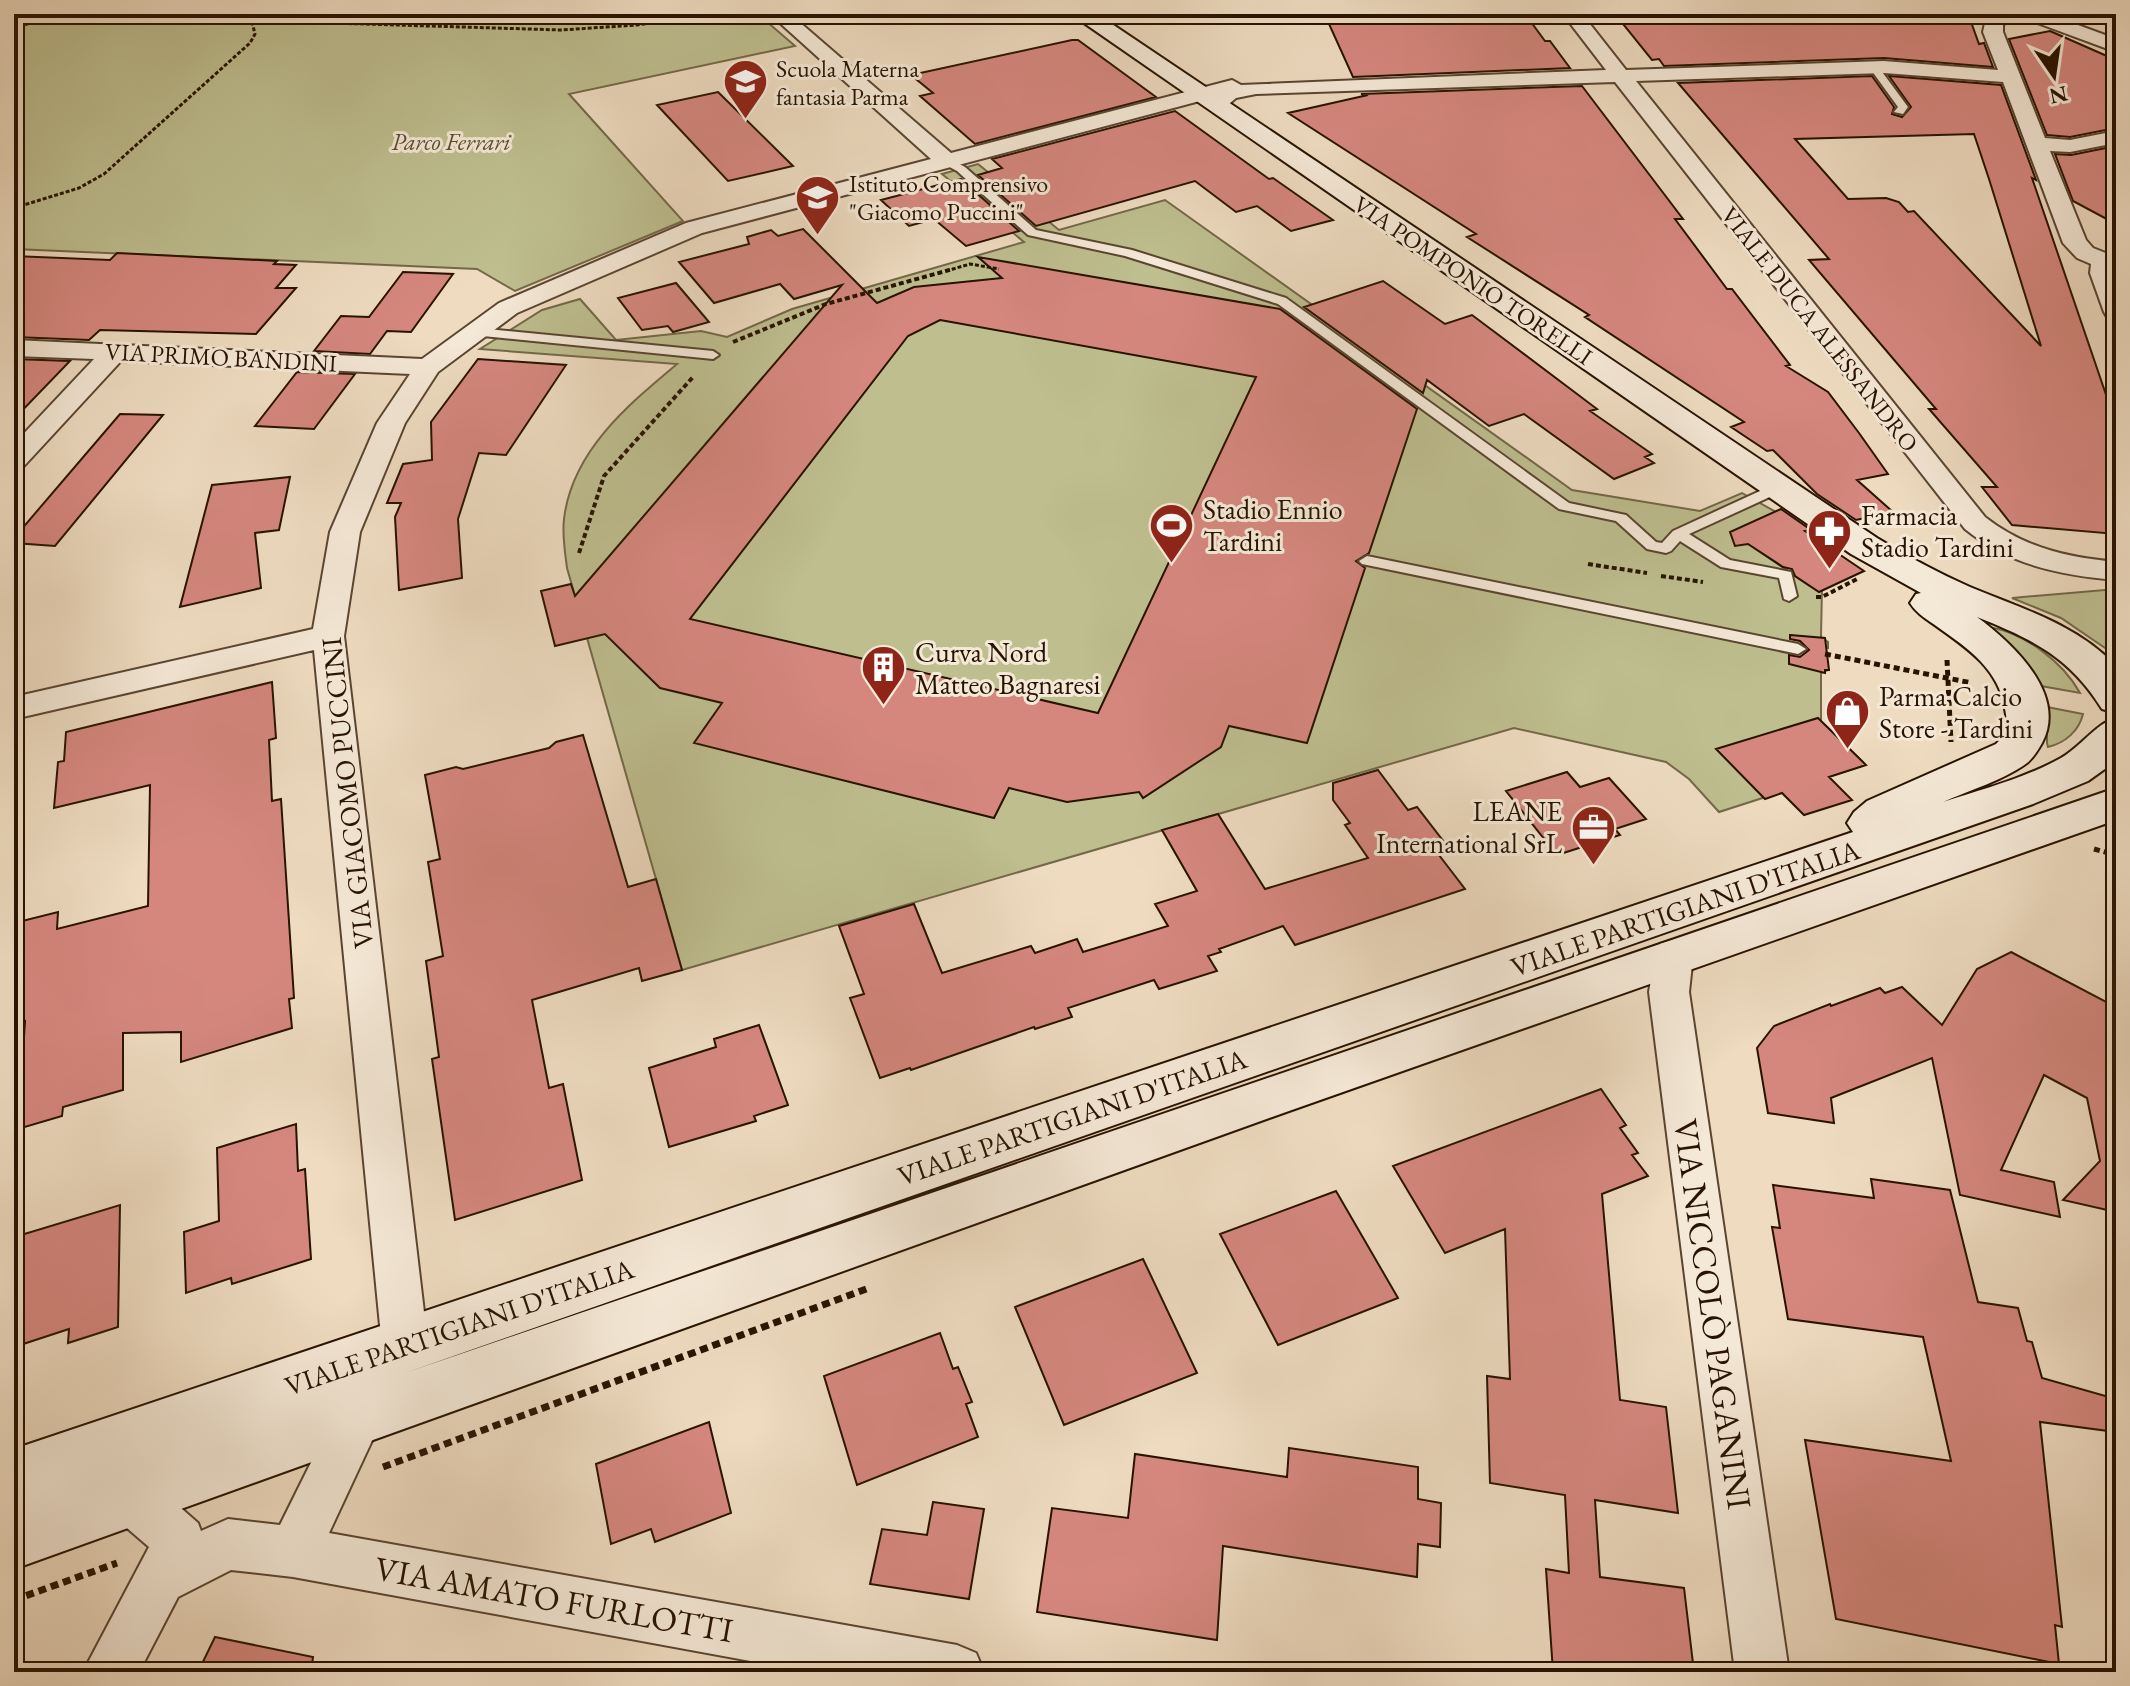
<svg xmlns="http://www.w3.org/2000/svg" width="2130" height="1686" viewBox="0 0 2130 1686" font-family="'EB Garamond',serif">
	<style>
		.green { fill: #bebe8f; stroke: #736848; stroke-width: 2 }
		.building { fill: #d5877e; stroke: #281301; stroke-width: 2; fill-rule: evenodd }
		.lines { fill: none; stroke-linecap: round; stroke-linejoin: round }
		.service-casing { stroke: #5a4531; stroke-width: 4 }
		.minor-casing { stroke: #5a4531; stroke-width: 4 }
		.secondary-casing { stroke: #281301; stroke-width: 4 }
		.path-far3 { stroke: #281301; stroke-width: 3; stroke-dasharray: 4 2; stroke-linecap: butt }
		.path-far2 { stroke: #281301; stroke-width: 4; stroke-dasharray: 5 3; stroke-linecap: butt }
		.path-far1 { stroke: #281301; stroke-width: 5; stroke-dasharray: 6 4; stroke-linecap: butt }
		.path { stroke: #281301; stroke-width: 7; stroke-dasharray: 8 5; stroke-linecap: butt }
		.service { fill: #f4e8d6; fill-rule: evenodd }
		.minor { fill: #f4e8d6; fill-rule: evenodd }
		.secondary { fill: #f4e8d6; fill-rule: evenodd }
		.labels { text-anchor: middle; dominant-baseline: central; stroke-width: 6; stroke-linejoin: round; paint-order: stroke }
		.far-poi-label { font-size: 24px; fill: #281301; stroke: #f4e8d6; text-anchor: start }
		.far-park-label { font-size: 24px; font-style: italic; fill: #5c4f33; stroke: #f4e8d6 }
		.far-street-label { font-size: 24px; fill: #281301; stroke: #f4e8d6 }
		.poi-label { font-size: 28px; fill: #281301; stroke: #f4e8d6; text-anchor: start }
		.street-label { font-size: 28px; fill: #281301; stroke: #f4e8d6 }
		.near-street-label { font-size: 34px; fill: #281301; stroke: #f4e8d6 }
	</style>
	<rect width="100%" height="100%" fill="#eedbc0"/>
	<filter id="stains"><feTurbulence type="fractalNoise" baseFrequency=".0025" numOctaves="4"/><feColorMatrix values="0 0 0 0 .2 0 0 0 0 .09 0 0 0 0 .02 0 0 0 .5 -.17"/></filter>
	<radialGradient id="worn" r=".72"><stop offset=".6" stop-color="#630" stop-opacity="0"/><stop offset="1" stop-color="#630" stop-opacity=".3"/></radialGradient>
	<path class="green" d="M 14,14 L 758,14 L 795,46 L 569,94 L 683,221 L 515,291 L 477,269 L 14,249 Z
		M 978,164 L 1059,230 L 1165,200 L 1572,490 L 1700,511 L 1742,493 L 1776,512 L 1731,532 L 1810,586 L 1822,588 L 1821,637 L 1828,642 L 1828,648 L 1824,648 L 1824,661 L 1828,662 L 1828,670 L 1821,673 L 1821,724 L 1826,726 L 1863,762 L 1862,766 L 1719,812 L 1689,779 L 1666,762 L 1514,728 L 682,970 L 567,568 C 565,552 562,535 564,519 C 572,451 628,405 677,364 L 480,349 L 542,310 L 580,299 L 616,340 L 701,331 L 727,337 L 792,309 L 1024,242 L 942,174 Z
		M 2116,589 L 2116,644 L 2105,648 L 2061,618 L 2012,598 Z
		M 1989,627 C 2025,633 2063,662 2080,693 L 2041,686 L 2020,657 Z
		M 2047,707 L 2083,714 C 2079,731 2065,743 2048,747 L 2047,743 Z"/>
	<path class="building" d="M 1781,14 L 1912,14 L 1971,22 L 1979,44 L 1984,43 L 1993,67 L 1884,58 L 1664,66 L 1659,59 L 1652,60 L 1623,24 L 1785,18 Z
		M 1523,17 L 1531,22 L 1545,41 L 1550,41 L 1570,68 L 1353,77 L 1329,24 Z
		M 2050,31 L 2116,60 L 2116,128 L 2070,137 L 2047,135 L 2009,39 Z
		M 1072,40 L 1078,40 L 1156,97 L 975,144 L 920,96 L 933,93 L 911,75 Z
		M 1872,76 L 1894,107 L 1892,114 L 1902,117 L 1911,107 L 1889,76 L 2001,85 L 2036,180 L 2032,178 L 2116,424 L 2116,534 L 2012,525 L 1982,487 L 1997,487 L 1929,409 L 1936,409 L 1809,260 L 1829,259 L 1678,83 ZM 1974,134 L 1989,179 L 2041,346 L 1914,211 L 1908,212 L 1899,202 L 1886,198 L 1848,199 L 1795,139 Z
		M 1582,86 L 1683,219 L 1675,219 L 1727,289 L 1732,289 L 1790,365 L 1786,366 L 1828,392 L 1859,433 L 1888,474 L 1857,480 L 1893,512 L 1856,520 L 1817,494 L 1773,450 L 1767,451 L 1731,427 L 1744,422 L 1585,317 L 1589,315 L 1467,237 L 1476,234 L 1288,113 L 1368,95 L 1361,94 Z
		M 718,92 L 793,166 L 728,181 L 657,105 Z
		M 1175,111 L 1269,179 L 1273,178 L 1333,220 L 1291,231 L 1257,206 L 1236,212 L 1195,181 L 1036,226 L 978,175 L 1002,168 L 992,159 Z
		M 2116,146 L 2116,224 L 2073,201 L 2055,154 L 2071,155 Z
		M 961,179 L 1019,231 L 966,246 L 934,219 L 909,226 L 881,200 Z
		M 803,229 L 877,303 L 914,287 L 1002,278 L 978,257 L 1280,309 L 1417,409 L 1369,553 L 1356,561 L 1365,568 L 1307,743 L 1229,726 L 1221,747 L 1143,798 L 1139,792 L 1067,802 L 1009,788 L 994,818 L 694,743 L 722,703 L 660,688 L 605,634 L 555,646 L 541,591 L 571,584 L 575,596 L 842,285 L 794,299 L 780,284 L 714,303 L 679,262 L 749,244 L 747,237 L 771,230 L 778,236 ZM 940,320 L 1256,377 L 1098,713 L 690,619 L 908,336 Z
		M 117,253 L 277,261 L 274,264 L 296,265 L 276,288 L 296,288 L 256,334 L 100,330 L 89,340 L 14,337 L 14,256 L 110,260 Z
		M 403,272 L 453,274 L 411,332 L 387,331 L 370,354 L 314,351 L 341,316 L 369,317 Z
		M 1383,281 L 1445,324 L 1472,315 L 1597,409 L 1590,411 L 1652,454 L 1645,457 L 1654,463 L 1614,479 L 1524,414 L 1489,426 L 1427,380 L 1423,393 L 1304,307 Z
		M 676,283 L 709,322 L 673,332 L 668,326 L 642,330 L 618,298 Z
		M 14,359 L 70,361 L 14,419 Z
		M 478,359 L 566,365 L 506,455 L 479,453 L 458,519 L 462,578 L 399,590 L 395,517 L 401,503 L 387,503 L 403,464 L 432,460 L 431,422 Z
		M 297,372 L 355,374 L 314,429 L 255,426 Z
		M 120,414 L 163,415 L 55,546 L 14,543 L 14,538 Z
		M 290,477 L 279,530 L 255,533 L 261,588 L 180,607 L 212,485 Z
		M 1781,509 L 1811,530 L 1805,531 L 1864,571 L 1819,592 L 1795,576 L 1792,569 L 1783,567 L 1748,544 L 1735,546 L 1730,532 Z
		M 1790,635 L 1825,638 L 1829,670 L 1825,670 L 1825,673 L 1789,664 L 1789,655 L 1800,657 L 1809,650 L 1800,641 L 1790,639 Z
		M 272,682 L 276,738 L 269,740 L 272,801 L 281,799 L 294,998 L 289,999 L 292,1028 L 181,1062 L 181,1032 L 123,1033 L 123,1090 L 63,1107 L 62,1116 L 18,1129 L 25,1021 L 14,1023 L 18,922 L 58,912 L 57,929 L 148,906 L 150,785 L 54,808 L 58,762 L 64,761 L 66,732 Z
		M 1818,718 L 1866,765 L 1829,777 L 1852,800 L 1804,815 L 1782,793 L 1765,799 L 1716,749 Z
		M 583,735 L 628,887 L 656,879 L 682,970 L 642,981 L 639,968 L 532,1000 L 549,1088 L 563,1084 L 582,1180 L 455,1220 L 432,1059 L 439,1057 L 426,961 L 443,956 L 428,862 L 440,859 L 425,775 L 456,767 L 463,769 L 549,748 L 556,742 Z
		M 1378,770 L 1408,810 L 1417,807 L 1451,851 L 1439,855 L 1465,889 L 1295,945 L 1283,926 L 1219,949 L 1221,952 L 1208,956 L 1217,971 L 1159,989 L 1154,980 L 1068,1008 L 1072,1017 L 1035,1029 L 1034,1027 L 911,1070 L 910,1068 L 880,1078 L 850,998 L 864,994 L 839,926 L 914,904 L 942,973 L 1031,946 L 1035,953 L 1077,939 L 1083,952 L 1168,926 L 1155,904 L 1197,891 L 1162,830 L 1218,814 L 1265,889 L 1368,858 L 1345,825 L 1350,823 L 1333,800 L 1333,783 Z
		M 1567,772 L 1580,787 L 1609,778 L 1646,819 L 1615,829 L 1620,835 L 1557,855 L 1506,791 Z
		M 2011,952 L 2116,1007 L 2116,1212 L 2063,1200 L 2100,1161 L 2087,1098 L 2044,1075 L 2001,1170 L 2054,1182 L 2060,1217 L 1960,1195 L 1932,1058 L 1831,1098 L 1834,1123 L 1768,1113 L 1757,1048 L 1774,1026 L 1830,1004 L 1831,1006 L 1880,988 L 1885,993 L 1902,987 L 1942,1025 L 1977,969 Z
		M 759,1025 L 788,1105 L 754,1116 L 756,1121 L 669,1147 L 649,1068 L 716,1047 L 714,1039 Z
		M 1601,1089 L 1626,1125 L 1620,1128 L 1638,1153 L 1632,1155 L 1648,1176 L 1602,1194 L 1620,1400 L 1666,1407 L 1678,1513 L 1595,1500 L 1600,1577 L 1684,1588 L 1694,1672 L 1553,1672 L 1546,1569 L 1569,1573 L 1565,1495 L 1490,1483 L 1487,1376 L 1510,1379 L 1505,1229 L 1445,1253 L 1393,1166 Z
		M 296,1124 L 298,1171 L 305,1169 L 311,1259 L 232,1284 L 231,1278 L 186,1293 L 184,1232 L 219,1221 L 217,1148 Z
		M 1871,1179 L 1950,1190 L 1978,1302 L 2018,1308 L 2027,1341 L 2032,1342 L 2042,1378 L 2116,1399 L 2116,1432 L 2040,1422 L 2062,1627 L 2055,1625 L 2059,1664 L 1836,1619 L 1805,1440 L 1951,1461 L 1923,1337 L 1788,1319 L 1772,1227 L 1780,1228 L 1773,1185 L 1874,1198 Z
		M 1336,1191 L 1398,1298 L 1278,1345 L 1220,1234 Z
		M 120,1205 L 118,1327 L 68,1343 L 69,1329 L 14,1347 L 21,1235 Z
		M 1143,1259 L 1197,1373 L 1064,1425 L 1015,1307 Z
		M 940,1333 L 953,1369 L 958,1367 L 972,1402 L 966,1404 L 978,1437 L 857,1485 L 824,1376 Z
		M 709,1422 L 731,1513 L 655,1542 L 651,1529 L 611,1544 L 596,1464 Z
		M 1289,1448 L 1418,1467 L 1418,1499 L 1441,1503 L 1440,1547 L 1418,1544 L 1417,1577 L 1223,1546 L 1217,1640 L 1037,1612 L 1052,1508 L 1128,1518 L 1135,1454 L 1287,1477 Z
		M 933,1502 L 984,1509 L 969,1599 L 870,1584 L 882,1529 L 927,1535 Z
		M 215,1637 L 313,1657 L 311,1672 L 198,1672 Z"/>
	<g class="lines">
		<defs>
			<path id="service" d="M 1871,65 L 1877,65 L 1908,107 L 1903,114 L 1894,112 L 1898,107 L 1869,67 Z
				M 944,160 L 952,160 L 965,167 L 1036,230 L 1132,250 L 1286,298 L 1569,503 L 1626,515 L 1656,542 L 1662,543 L 1673,531 L 1773,485 L 1783,485 L 1783,491 L 1689,534 L 1730,560 L 1791,572 L 1797,596 L 1789,601 L 1784,599 L 1779,578 L 1721,567 L 1680,541 L 1671,551 L 1666,553 L 1647,549 L 1616,521 L 1559,509 L 1278,304 L 1125,256 L 1028,235 L 957,171 L 944,164 Z
				M 477,328 L 713,351 L 719,355 L 713,359 L 473,335 L 471,332 Z
				M 1367,556 L 1798,644 L 1806,649 L 1798,654 L 1362,564 L 1359,561 Z"/>
			<path id="minor" d="M 770,14 L 790,14 L 951,153 L 1232,80 L 1241,85 L 1606,70 L 1563,14 L 1582,14 L 1626,70 L 1884,61 L 1998,70 L 1983,32 L 1985,23 L 1995,14 L 2017,14 L 2003,25 L 2003,32 L 2045,138 L 2070,140 L 2116,131 L 2116,143 L 2070,152 L 2050,151 L 2086,240 L 2093,248 L 2116,257 L 2116,319 L 2107,317 L 2104,312 L 2090,273 L 2091,264 L 2077,258 L 2063,243 L 2003,82 L 1884,73 L 1636,81 L 1985,517 C 2025,548 2066,557 2116,562 L 2116,580 C 2060,575 2009,565 1965,529 L 1615,82 L 1256,94 L 1236,98 L 1229,104 L 1227,112 L 1220,114 L 1210,108 L 1208,102 L 1211,98 L 702,233 L 517,313 L 438,372 L 405,423 L 360,532 L 344,636 L 428,1346 L 421,1362 L 405,1368 L 389,1362 L 382,1346 L 314,650 L 14,719 L 14,697 L 313,629 L 330,532 L 377,423 L 410,374 L 121,361 L 24,466 L 14,468 L 14,444 L 94,359 L 14,356 L 14,340 L 422,359 L 499,303 L 686,223 L 931,159 Z
				M 2022,14 L 2048,14 L 2116,39 L 2116,52 L 2024,18 Z
				M 1674,940 L 1688,944 L 1693,955 L 1689,992 L 1789,1672 L 1735,1672 L 1649,992 L 1655,955 L 1660,944 Z
				M 359,1393 L 376,1400 L 383,1417 L 329,1533 L 957,1645 L 976,1653 L 984,1672 L 811,1672 L 293,1577 L 231,1570 L 178,1597 L 139,1672 L 83,1672 L 149,1547 L 113,1516 L 106,1498 L 113,1480 L 131,1473 L 149,1480 L 198,1523 L 201,1531 L 228,1519 L 280,1525 L 342,1400 Z"/>
			<path id="secondary" d="M 1071,14 L 1097,14 L 1877,538 C 1907,556 1938,573 1970,587 C 2023,609 2076,624 2116,666 L 2116,713 L 2102,709 C 2070,657 2032,639 1977,617 C 2012,643 2068,694 2042,743 C 2038,750 2033,758 2027,763 C 2006,779 1968,791 1943,802 C 1983,789 2025,778 2061,758 C 2082,746 2095,724 2116,718 L 2116,761 L 2088,781 L 2033,804 L 405,1373 L 2116,788 L 2116,820 L 1289,1111 L 14,1569 L 14,1449 L 1853,832 L 1847,823 L 1854,812 L 1867,801 L 1996,744 C 2007,734 2008,722 2005,709 C 1999,670 1969,649 1939,628 C 1928,620 1917,614 1910,603 L 1916,594 L 1921,593 L 1851,554 Z"/>
		</defs>
		<use href="#service" class="service-casing"/>
		<use href="#minor" class="minor-casing"/>
		<use href="#secondary" class="secondary-casing"/>
		<path class="path-far3" d="M 36,14 L 561,30 L 637,25 L 708,14
			M 252,14 L 548,22 L 671,14
			M 14,29 L 35,21 L 23,14
			M 14,208 L 79,188 L 104,174 L 250,43 L 255,34 L 252,22
			M 946,271 L 970,264 L 999,269"/>
		<path class="path-far2" d="M 733,342 L 826,304 L 953,269
			M 579,553 L 604,476 L 693,377
			M 1588,564 L 1647,573
			M 1661,576 L 1703,582
			M 1816,597 L 1822,597 L 1857,579"/>
		<path class="path-far1" d="M 1825,654 L 1972,683
			M 1947,660 L 1951,742
			M 2094,849 L 2116,855"/>
		<path class="path" d="M 383,1467 L 869,1288
			M 14,1600 L 117,1563"/>
		<use href="#service" class="service"/>
		<use href="#minor" class="minor"/>
		<use href="#secondary" class="secondary"/>
	</g>
	<defs>
		<symbol id="school-pin" viewBox="-11 -11 22 30"><path d="M0 17L-7.5 6A9.5 9.5 0 1 1 7.5 6Z" fill="#8f2418" stroke="#f4e8d6"/><path d="M0-5L7-2L0 1L-7-2ZM-4 1L0 2.5L4 1V4Q0 6-4 4Z" fill="#fff"/></symbol>
		<symbol id="stadium-pin" viewBox="-11 -11 22 30"><path d="M0 17L-7.5 6A9.5 9.5 0 1 1 7.5 6Z" fill="#8f2418" stroke="#f4e8d6"/><path d="M0-5a6.5 5 0 1 0 0 10a6.5 5 0 1 0 0-10ZM-3.5-1.8h7v3.6h-7Z" fill="#fff"/></symbol>
		<symbol id="pharmacy-pin" viewBox="-11 -11 22 30"><path d="M0 17L-7.5 6A9.5 9.5 0 1 1 7.5 6Z" fill="#8f2418" stroke="#f4e8d6"/><path d="M-2-6h4v4h4v4h-4v4h-4v-4h-4v-4h4Z" fill="#fff"/></symbol>
		<symbol id="building-pin" viewBox="-11 -11 22 30"><path d="M0 17L-7.5 6A9.5 9.5 0 1 1 7.5 6Z" fill="#8f2418" stroke="#f4e8d6"/><path d="M-4-6H4V6H1V3H-1V6H-4ZM-2.5-4.3h1.7v1.8h-1.7ZM.8-4.3h1.7v1.8H.8ZM-2.5-1h1.7V.8h-1.7ZM.8-1h1.7V.8H.8Z" fill="#fff"/></symbol>
		<symbol id="shop-pin" viewBox="-11 -11 22 30"><path d="M0 17L-7.5 6A9.5 9.5 0 1 1 7.5 6Z" fill="#8f2418" stroke="#f4e8d6"/><path d="M-5-2.5h2.3a2.7 3.5 0 0 1 5.4 0H5L5.5 6h-11ZM-1.5-2.5h3a1.5 2.3 0 0 0-3 0Z" fill="#fff"/></symbol>
		<symbol id="office-pin" viewBox="-11 -11 22 30"><path d="M0 17L-7.5 6A9.5 9.5 0 1 1 7.5 6Z" fill="#8f2418" stroke="#f4e8d6"/><path d="M-6-3h4V-5.5h4V-3h4V5H-6ZM-1-4.5V-3h2v-1.5ZM-6 0V1H6V0Z" fill="#fff"/></symbol>
	</defs>
	<g fill-rule="evenodd">
		<use href="#school-pin" x="720" y="56" width="51" height="69"/>
		<use href="#school-pin" x="792" y="172" width="51" height="69"/>
		<use href="#stadium-pin" x="1146" y="500" width="51" height="69"/>
		<use href="#pharmacy-pin" x="1804" y="506" width="51" height="69"/>
		<use href="#building-pin" x="858" y="642" width="51" height="69"/>
		<use href="#shop-pin" x="1822" y="686" width="51" height="69"/>
		<use href="#office-pin" x="1568" y="802" width="51" height="69"/>
	</g>
	<g class="labels">
		<g class="far-poi-label">
			<text x="776" y="68">Scuola Materna<tspan x="776" dy="28">fantasia Parma</tspan></text>
			<text x="849" y="183">Istituto Comprensivo<tspan x="849" dy="28">"Giacomo Puccini"</tspan></text>
		</g>
		<g class="far-park-label">
			<text x="451" y="141">Parco Ferrari</text>
		</g>
		<g class="far-street-label">
			<text transform="translate(1473 280) rotate(34)">VIA POMPONIO TORELLI</text>
			<text transform="translate(1820 329) rotate(52)">VIALE DUCA ALESSANDRO</text>
			<text transform="translate(221 357) rotate(3)">VIA PRIMO BANDINI</text>
		</g>
		<g class="poi-label">
			<text x="1203" y="509">Stadio Ennio<tspan x="1203" dy="32">Tardini</tspan></text>
			<text x="1861" y="515">Farmacia<tspan x="1861" dy="32">Stadio Tardini</tspan></text>
			<text x="915" y="652">Curva Nord<tspan x="915" dy="32">Matteo Bagnaresi</tspan></text>
			<text x="1879" y="696">Parma Calcio<tspan x="1879" dy="32">Store - Tardini</tspan></text>
			<text x="1562" y="811" text-anchor="end">LEANE<tspan x="1562" dy="32">International SrL</tspan></text>
		</g>
		<g class="street-label">
			<text transform="translate(347 793) rotate(-96)">VIA GIACOMO PUCCINI</text>
			<text transform="translate(1685 908) rotate(-19)">VIALE PARTIGIANI D'ITALIA</text>
			<text transform="translate(1072 1117) rotate(-19)">VIALE PARTIGIANI D'ITALIA</text>
			<text transform="translate(459 1327) rotate(-19)">VIALE PARTIGIANI D'ITALIA</text>
		</g>
		<g class="near-street-label">
			<text transform="translate(1713 1314) rotate(82)">VIA NICCOLÒ PAGANINI</text>
			<text transform="translate(554 1599) rotate(10)">VIA AMATO FURLOTTI</text>
		</g>
	</g>
	<rect width="2130" height="1686" fill="none" stroke="#eedbc0" stroke-width="48"/>
	<rect x="16" y="16" width="2098" height="1654" fill="none" stroke="#281301" stroke-width="4"/>
	<rect x="24" y="24" width="2082" height="1638" fill="none" stroke="#281301" stroke-width="2"/>
	<g transform="translate(2054 76) rotate(167)" stroke="#f4e8d6" stroke-width="6" paint-order="stroke">
	<path d="M0-6L14 30L0 20L-14 30Z" fill="#281301"/>
	<text y="-12" font-size="22" font-weight="bold" text-anchor="middle" fill="#281301">N</text>
	</g>
	<rect width="100%" height="100%" filter="url(#stains)"/>
	<rect width="100%" height="100%" fill="url(#worn)"/>
</svg>
